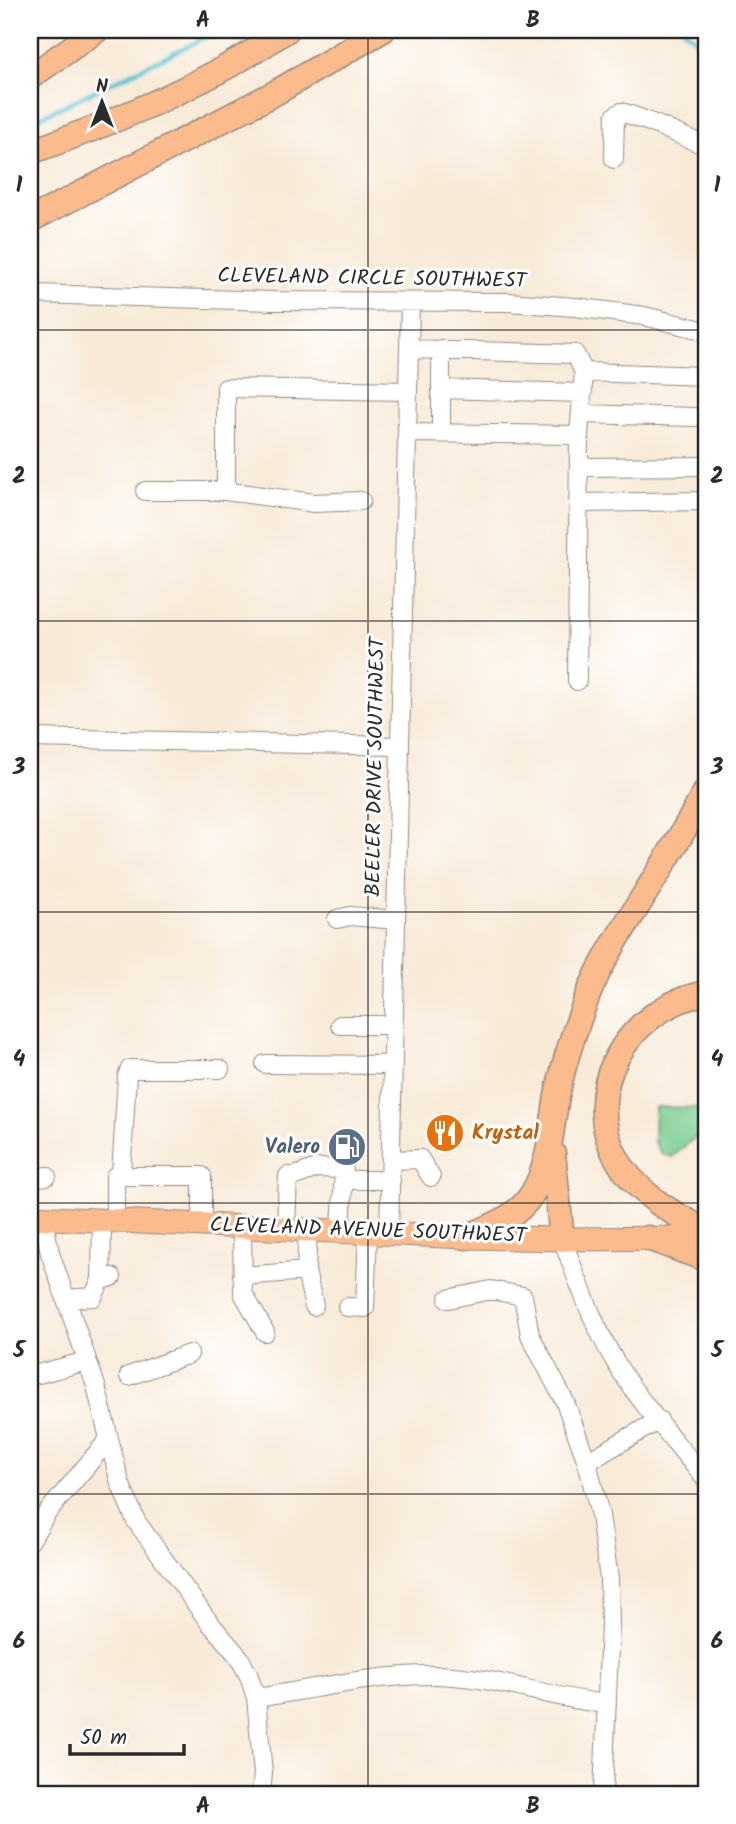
<svg xmlns="http://www.w3.org/2000/svg" width="736" height="1824" viewBox="0 0 736 1824" font-family="Kalam,sans-serif">
	<style>
		.green { fill: #7ace90; stroke: #527c5e; stroke-width: 2 }
		.lines { fill: none; stroke-linecap: round; stroke-linejoin: round }
		.stream { stroke: #58c2d3; stroke-width: 4.5 }
		.minor-casing { stroke: #928a81; stroke-width: 20 }
		.major-casing { stroke: #928a81; stroke-width: 25 }
		.highway-casing { stroke: #928a81; stroke-width: 27 }
		.minor { stroke: #fff; stroke-width: 18 }
		.major { stroke: #fbbb8d; stroke-width: 23 }
		.highway { stroke: #fbbb8d; stroke-width: 24 }
		.grid { fill: none; stroke: #2b2b2b; stroke-width: 2; stroke-opacity: 0.55 }
		.labels { text-anchor: middle; dominant-baseline: central; stroke-width: 6; stroke-linejoin: round; paint-order: stroke }
		.street-label { font-size: 21px; fill: #2b2b2b; stroke: #fff }
		.food-label { font-size: 21px; font-weight: bold; fill: #c56008; stroke: #fff; text-anchor: start }
		.service-label { font-size: 21px; font-weight: bold; fill: #4e5e75; stroke: #fff; text-anchor: end }
		.neatline { fill: none; stroke: #2b2b2b; stroke-width: 2.5 }
		.grid-label { font-size: 23px; text-anchor: middle; font-weight: bold; fill: #2b2b2b }
	</style>
	<rect width="100%" height="100%" fill="#fff"/>
	<filter id="ink" filterUnits="userSpaceOnUse"><feTurbulence type="fractalNoise" baseFrequency=".0143" numOctaves="2"/><feDisplacementMap in="SourceGraphic" scale="14" xChannelSelector="R" yChannelSelector="G"/><feConvolveMatrix kernelMatrix="1 2 1 2 8 2 1 2 1" color-interpolation-filters="sRGB"/></filter>
	<filter id="wash" filterUnits="userSpaceOnUse"><feTurbulence type="fractalNoise" baseFrequency=".00686" numOctaves="4" result="noise"/><feDisplacementMap in="SourceGraphic" scale="28" xChannelSelector="R" yChannelSelector="G"/><feGaussianBlur stdDeviation="1.57" result="paint"/><feColorMatrix in="noise" values="0 0 0 0 0 0 0 0 0 0 0 0 0 0 0 0 0 1.4 0 .05"/><feComposite in="paint" operator="in"/></filter>
	<g filter="url(#wash)">
		<rect width="100%" height="100%" fill="#f8ead7"/>
		<path class="green" d="M 655,1107 L 706,1108 L 706,1128 L 672,1157 L 662,1154 L 654,1142 Z"/>
		<g class="lines">
			<path class="stream" d="M 684,30 L 706,49
				M 30,122 L 196,42 L 216,30"/>
		</g>
	</g>
	<g filter="url(#ink)">
		<g class="lines">
			<defs>
				<path id="minor" d="M 614,159 L 615,116 L 621,112 C 650,120 678,135 706,146
					M 34,294 L 274,301 L 508,302 L 575,307 L 644,316 L 706,331
					M 409,349 L 575,354 L 584,372 L 579,435 L 577,681
					M 584,372 L 706,376
					M 441,389 L 583,393
					M 581,414 L 695,417
					M 407,433 L 579,435
					M 441,433 L 441,349
					M 579,467 L 706,466
					M 145,491 L 226,491
					M 361,501 L 314,503 L 226,491 L 226,388 L 408,391
					M 578,503 L 706,501
					M 30,738 L 399,746
					M 337,919 L 350,916 L 396,920
					M 340,1025 L 394,1025
					M 265,1064 L 393,1065
					M 391,1160 L 420,1159 L 431,1177
					M 121,1176 L 127,1076 L 130,1069 L 220,1069
					M 343,1176 L 350,1180 L 391,1180
					M 30,1178 L 47,1176
					M 43,1217 L 50,1253 L 96,1386 L 120,1483 L 136,1521 L 209,1622 L 239,1657 L 249,1676 L 256,1698 L 263,1773 L 261,1794
					M 102,1220 L 101,1280 L 112,1277
					M 115,1221 L 115,1176 L 202,1176 L 202,1225
					M 242,1226 L 243,1293 L 265,1332
					M 286,1228 L 288,1176 L 295,1176 L 317,1168 L 344,1169 L 341,1231
					M 389,1233 L 410,302
					M 562,1239 C 579,1283 594,1328 619,1368 C 644,1408 677,1443 706,1480
					M 306,1271 L 314,1306
					M 242,1276 L 306,1271 L 308,1229
					M 66,1299 L 93,1297 L 101,1280
					M 448,1299 L 491,1290 L 523,1296 L 530,1335 L 565,1402 L 587,1462 L 600,1515 L 609,1579 L 610,1624 L 603,1794
					M 347,1307 L 365,1308 L 368,1232
					M 38,1374 L 87,1361
					M 129,1376 L 189,1354
					M 587,1462 L 659,1420
					M 30,1541 L 47,1513 L 109,1439
					M 256,1698 C 313,1689 373,1675 432,1675 C 491,1675 548,1698 607,1704"/>
				<path id="major" d="M 30,1217 L 466,1237 L 562,1239 L 706,1238"/>
				<path id="highway" d="M 30,77 L 97,30
					M 30,152 C 120,120 207,84 287,30
					M 30,220 L 275,93 L 383,30
					M 706,993 C 627,1007 574,1095 622,1167 C 644,1198 674,1214 706,1231
					M 553,1154 L 562,1239
					M 466,1237 C 490,1227 518,1217 532,1194 C 551,1163 551,1126 558,1091 C 565,1058 576,1026 588,995 C 600,965 618,937 635,910 C 659,871 684,832 706,791
					M 648,1238 L 706,1259"/>
			</defs>
			<use href="#minor" class="minor-casing"/>
			<use href="#major" class="major-casing"/>
			<use href="#highway" class="highway-casing"/>
			<use href="#minor" class="minor"/>
			<use href="#major" class="major"/>
			<use href="#highway" class="highway"/>
		</g>
	</g>
	<path class="grid" d="M 368,30 L 368,1794M 30,330 L 706,330M 30,621 L 706,621M 30,912 L 706,912M 30,1203 L 706,1203M 30,1494 L 706,1494"/>
	<defs>
		<symbol id="restaurant-disc" viewBox="-11 -11 22 22"><circle r="9.5" fill="#e8710a" stroke="#fff"/><path d="M-5-6h1v4h1v-4h1v4h1v-4h1v5L-1.5 .5V6h-2V.5L-5-1ZM5-6V6H3V1.5H1.5Q1.5-4 5-6Z" fill="#fff"/></symbol>
		<symbol id="fuel-disc" viewBox="-11 -11 22 22"><circle r="9.5" fill="#5c6f8a" stroke="#fff"/><path d="M-5.5-6h7V0h2V4h1.3V-2.5L3-4.5l.8-.8L6-3V5H2.5V1h-1V6h-7ZM-4.2-4.7v3.2H.2V-4.7Z" fill="#fff"/></symbol>
	</defs>
	<g fill-rule="evenodd">
		<use href="#restaurant-disc" x="423" y="1111" width="44" height="44"/>
		<use href="#fuel-disc" x="325" y="1125" width="44" height="44"/>
	</g>
	<g class="labels">
		<g class="street-label">
			<text transform="translate(372 279) rotate(1)">CLEVELAND CIRCLE SOUTHWEST</text>
			<text transform="translate(376 767) rotate(-89)">BEELER DRIVE SOUTHWEST</text>
			<text transform="translate(368 1231) rotate(2)">CLEVELAND AVENUE SOUTHWEST</text>
		</g>
		<g class="food-label">
			<text x="472" y="1133">Krystal</text>
		</g>
		<g class="service-label">
			<text x="320" y="1147">Valero</text>
		</g>
	</g>
	<rect width="736" height="1824" fill="none" stroke="#fff" stroke-width="77"/>
	<g transform="translate(102 102)" stroke="#ffffff" stroke-width="5" paint-order="stroke">
	<path d="M0-5L12 26L0 18L-12 26Z" fill="#2b2b2b"/>
	<text y="-10" font-size="19" font-weight="bold" text-anchor="middle" fill="#2b2b2b">N</text>
	</g>
	<path d="M70 1744v10h114v-10" fill="none" stroke="#2b2b2b" stroke-width="3.5"/>
	<text x="80" y="1744" font-size="21" fill="#2b2b2b" stroke="#ffffff" stroke-width="5" paint-order="stroke">50 m</text>
	<rect x="38" y="38" width="660" height="1748" class="neatline"/>
	<g class="grid-label">
		<text x="203" y="27">A</text>
		<text x="533" y="27">B</text>
		<text x="19" y="192">1</text>
		<text x="717" y="192">1</text>
		<text x="19" y="483">2</text>
		<text x="717" y="483">2</text>
		<text x="19" y="774">3</text>
		<text x="717" y="774">3</text>
		<text x="19" y="1066">4</text>
		<text x="717" y="1066">4</text>
		<text x="19" y="1357">5</text>
		<text x="717" y="1357">5</text>
		<text x="19" y="1648">6</text>
		<text x="717" y="1648">6</text>
		<text x="203" y="1813">A</text>
		<text x="533" y="1813">B</text>
	</g>
</svg>
